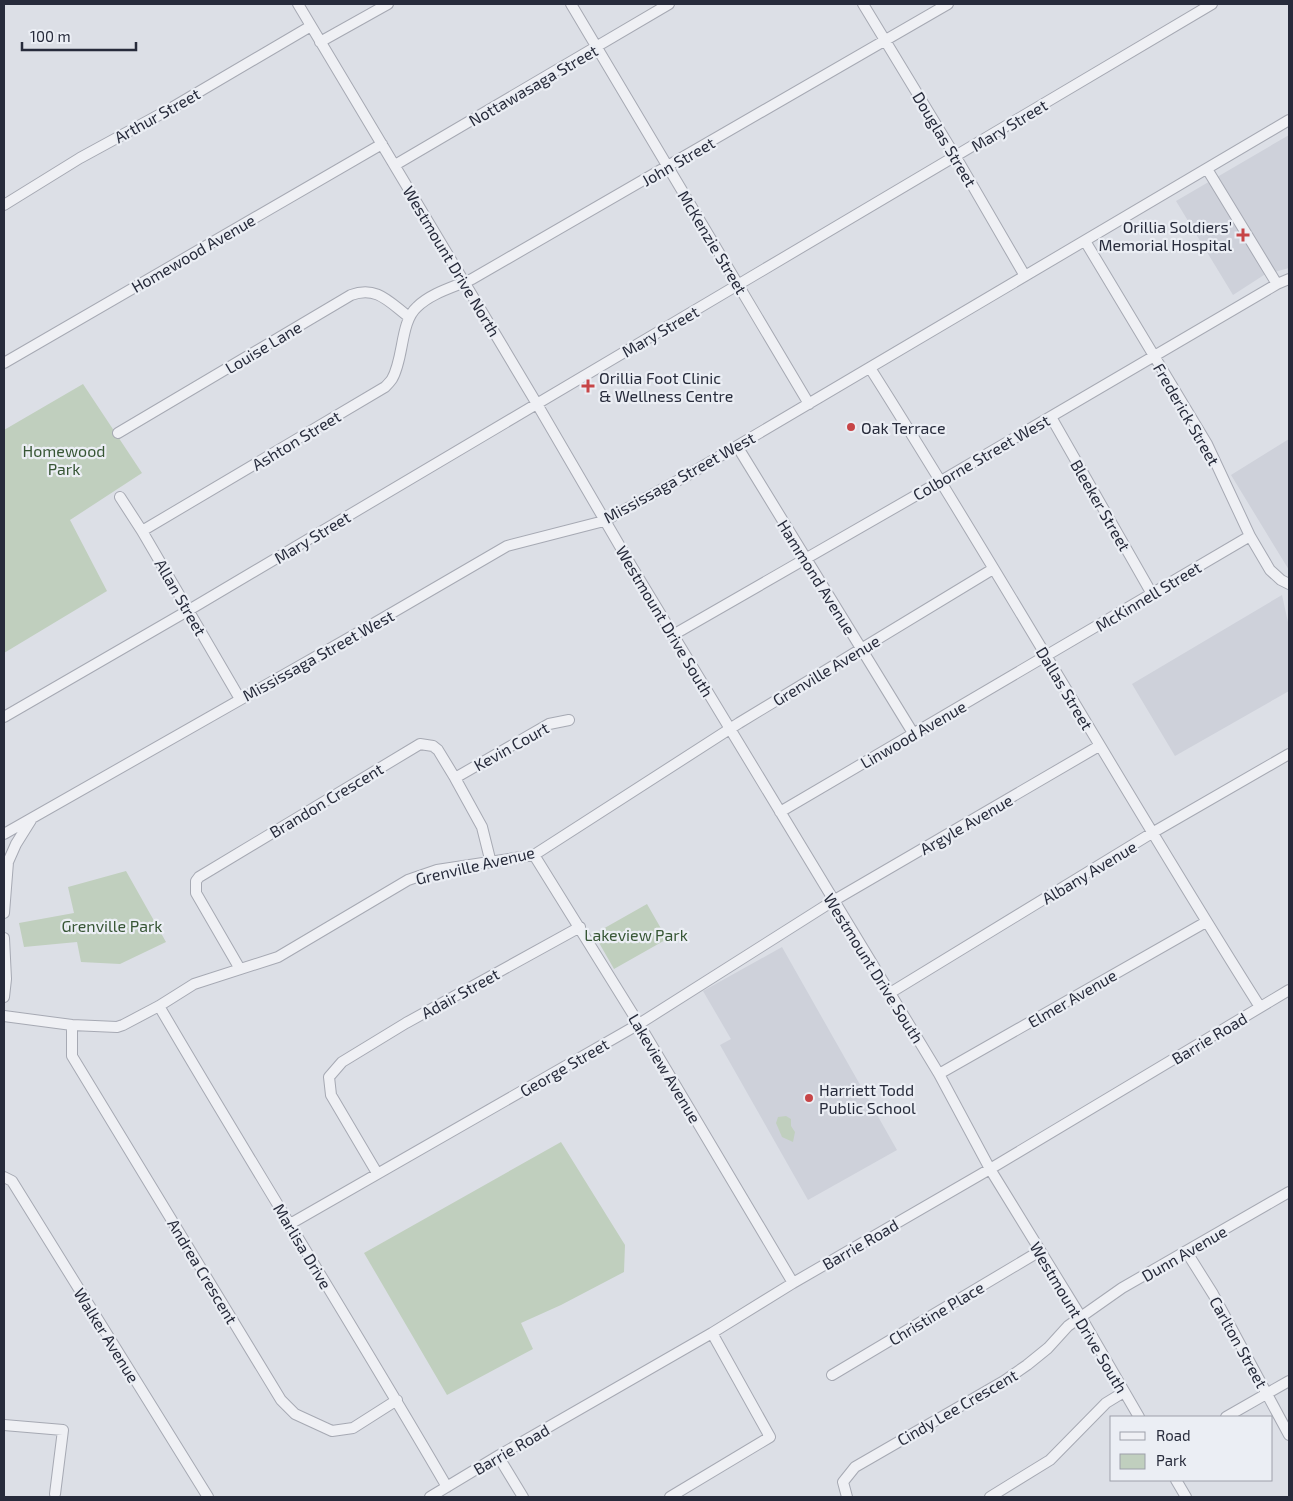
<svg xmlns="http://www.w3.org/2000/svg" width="1293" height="1501" viewBox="0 0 1293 1501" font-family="'Exo 2',sans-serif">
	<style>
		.built { fill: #ced1da }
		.green { fill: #c0cfbe }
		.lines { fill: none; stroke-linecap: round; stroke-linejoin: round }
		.minor-casing { stroke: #a6a9b3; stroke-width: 12 }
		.minor { stroke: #eff0f4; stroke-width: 10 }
		.poi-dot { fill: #c74547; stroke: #ebeef4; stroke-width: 2 }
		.labels { text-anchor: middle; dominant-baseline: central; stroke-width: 4.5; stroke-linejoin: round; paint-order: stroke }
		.street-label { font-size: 16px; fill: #272b3b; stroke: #ebeef4 }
		.poi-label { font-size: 16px; fill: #272b3b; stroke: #ebeef4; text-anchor: start }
		.park-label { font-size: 16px; fill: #375635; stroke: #ebeef4 }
	</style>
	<rect width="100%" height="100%" fill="#dcdfe6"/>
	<path class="built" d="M 1289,135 L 1289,268 L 1264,275 L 1233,295 L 1176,201 Z
		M 1289,439 L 1289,570 L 1231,475 Z
		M 1282,595 L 1289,627 L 1289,691 L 1175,756 L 1132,684 Z
		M 782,947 L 897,1150 L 808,1200 L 720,1045 L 731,1039 L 703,991 Z"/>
	<path class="green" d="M 83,384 L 142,473 L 70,520 L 107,591 L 4,653 L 4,430 Z
		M 126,871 L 166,942 L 120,964 L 81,962 L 77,942 L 24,947 L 19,923 L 74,913 L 68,887 Z
		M 647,904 L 667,939 L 614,969 L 594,934 Z
		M 786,1116 L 791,1119 L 791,1126 L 795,1132 L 793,1142 L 782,1137 L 776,1123 L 778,1117 Z
		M 561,1142 L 625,1245 L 624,1272 L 561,1305 L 521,1323 L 533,1349 L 447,1395 L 364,1253 Z"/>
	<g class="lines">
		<defs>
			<path id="minor" d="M 298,4 L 537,404 L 632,567 L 939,1074 L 990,1169 L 1081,1317 L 1139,1417
				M 571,4 L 809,404
				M 863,4 L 960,164 L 1025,276
				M 320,42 L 388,4
				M 395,165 L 669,4
				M 1207,169 L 1277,284
				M 4,205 L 80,158 L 168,110 L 311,26
				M 1085,241 L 1207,444 L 1250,536 L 1270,570 L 1281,580 L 1289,584
				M 4,363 L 382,144
				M 870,368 C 1004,579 1127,797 1260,1007
				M 1051,417 L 1152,594
				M 118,433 L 351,295 C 377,285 390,303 409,317
				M 737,446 L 913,733
				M 120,497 L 142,531 L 240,699
				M 142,531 L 385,387 C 387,385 390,382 392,379 C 404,359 400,322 417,307 C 431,293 454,287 472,279 L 948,4
				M 673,635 L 941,481 L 1277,284 L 1289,279
				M 4,717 L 189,610 L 1212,4
				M 455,778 L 549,724 L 569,720
				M 780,812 L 1250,536
				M 4,834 L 354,635 L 507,546 L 604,521 L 688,475 L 1289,120
				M 534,855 L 639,1024 L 793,1283
				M 4,913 L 8,862 L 16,844 L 31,820
				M 4,938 L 6,979 L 4,997
				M 240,969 L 196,893 L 196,881 L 199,877 L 420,744 L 433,746 L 438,750 L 455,778 L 482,827 L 491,863
				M 890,993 L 1152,833 L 1289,754
				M 159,1006 C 253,1167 353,1325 447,1487
				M 4,1016 L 72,1025 L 117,1027 L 123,1025 L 159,1006 L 194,984 L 278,957 L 408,880 L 437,870 L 534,855 L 739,723 L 993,569
				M 72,1025 L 72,1056 L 281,1400 L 295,1414 L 332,1431 L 353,1428 L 397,1400
				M 939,1074 L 1206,922
				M 377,1173 L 331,1095 L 329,1077 L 342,1062 L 406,1023 L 580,927
				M 4,1177 L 12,1181 L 208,1497
				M 290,1224 L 639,1024 L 833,901 L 1099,746
				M 1186,1251 L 1213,1294 L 1289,1435
				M 832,1375 L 1040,1251
				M 1226,1417 L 1289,1381
				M 4,1425 L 63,1430 L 55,1494
				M 498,1456 L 523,1497
				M 1176,1480 L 1186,1497
				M 430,1497 L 498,1456 L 712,1333 L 793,1283 L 990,1169 L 1289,990
				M 670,1497 L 770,1437 L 712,1333
				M 847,1497 L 843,1482 L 855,1467 L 1004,1381 L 1027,1365 L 1048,1348 L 1068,1326 L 1122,1288 L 1289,1192
				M 990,1497 L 1050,1460 L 1106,1403 L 1124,1392"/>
		</defs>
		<use href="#minor" class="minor-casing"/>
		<use href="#minor" class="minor"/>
	</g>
	<g class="poi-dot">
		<path d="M1240.5 227.5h5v5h5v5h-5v5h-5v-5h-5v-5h5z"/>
		<path d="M585.5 378.5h5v5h5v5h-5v5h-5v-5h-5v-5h5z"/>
		<circle cx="851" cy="427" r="5"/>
		<circle cx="809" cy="1098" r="5"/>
	</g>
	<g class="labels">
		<g class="street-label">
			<text transform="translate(533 85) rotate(-30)">Nottawasaga Street</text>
			<text transform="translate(157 115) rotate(-29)">Arthur Street</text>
			<text transform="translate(1009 125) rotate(-31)">Mary Street</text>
			<text transform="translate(945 139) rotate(59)">Douglas Street</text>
			<text transform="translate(678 161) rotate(-30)">John Street</text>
			<text transform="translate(713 242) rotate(59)">McKenzie Street</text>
			<text transform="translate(193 253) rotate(-30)">Homewood Avenue</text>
			<text transform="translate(452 261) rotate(59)">Westmount Drive North</text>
			<text transform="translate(660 331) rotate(-30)">Mary Street</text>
			<text transform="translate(263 347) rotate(-31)">Louise Lane</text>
			<text transform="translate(1187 414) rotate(60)">Frederick Street</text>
			<text transform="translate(296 440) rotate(-31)">Ashton Street</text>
			<text transform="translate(981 457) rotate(-30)">Colborne Street West</text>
			<text transform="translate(679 477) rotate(-29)">Mississaga Street West</text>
			<text transform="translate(1101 505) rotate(60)">Bleeker Street</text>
			<text transform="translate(312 537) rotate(-31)">Mary Street</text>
			<text transform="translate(817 577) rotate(58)">Hammond Avenue</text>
			<text transform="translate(1148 596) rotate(-31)">McKinnell Street</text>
			<text transform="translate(181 597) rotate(60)">Allan Street</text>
			<text transform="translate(665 621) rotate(59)">Westmount Drive South</text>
			<text transform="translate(318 655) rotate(-29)">Mississaga Street West</text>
			<text transform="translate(826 670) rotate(-31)">Grenville Avenue</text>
			<text transform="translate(1065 688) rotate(59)">Dallas Street</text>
			<text transform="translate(913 734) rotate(-30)">Linwood Avenue</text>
			<text transform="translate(511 746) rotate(-29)">Kevin Court</text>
			<text transform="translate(326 800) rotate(-31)">Brandon Crescent</text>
			<text transform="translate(966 824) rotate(-30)">Argyle Avenue</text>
			<text transform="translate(475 865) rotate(-13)">Grenville Avenue</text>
			<text transform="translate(1089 872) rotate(-31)">Albany Avenue</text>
			<text transform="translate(874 968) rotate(58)">Westmount Drive South</text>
			<text transform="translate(460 993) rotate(-29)">Adair Street</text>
			<text transform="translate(1072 998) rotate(-30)">Elmer Avenue</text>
			<text transform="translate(1209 1038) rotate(-31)">Barrie Road</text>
			<text transform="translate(564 1067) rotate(-30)">George Street</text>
			<text transform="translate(665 1068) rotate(59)">Lakeview Avenue</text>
			<text transform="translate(860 1244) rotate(-30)">Barrie Road</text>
			<text transform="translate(303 1246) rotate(59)">Marlisa Drive</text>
			<text transform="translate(1184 1253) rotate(-30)">Dunn Avenue</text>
			<text transform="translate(203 1271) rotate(59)">Andrea Crescent</text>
			<text transform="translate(936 1313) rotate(-31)">Christine Place</text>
			<text transform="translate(1079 1317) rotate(59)">Westmount Drive South</text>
			<text transform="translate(107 1335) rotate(58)">Walker Avenue</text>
			<text transform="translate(1239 1342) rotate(61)">Carlton Street</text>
			<text transform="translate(957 1407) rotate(-30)">Cindy Lee Crescent</text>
			<text transform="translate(511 1449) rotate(-30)">Barrie Road</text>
		</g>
		<g class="poi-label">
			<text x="1232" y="226" text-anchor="end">Orillia Soldiers'<tspan x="1232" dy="18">Memorial Hospital</tspan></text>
			<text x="599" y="377">Orillia Foot Clinic<tspan x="599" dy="18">&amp; Wellness Centre</tspan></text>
			<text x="861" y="427">Oak Terrace</text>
			<text x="819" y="1089">Harriett Todd<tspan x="819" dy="18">Public School</tspan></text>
		</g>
		<g class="park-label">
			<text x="64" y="450">Homewood<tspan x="64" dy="18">Park</tspan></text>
			<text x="112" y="925">Grenville Park</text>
			<text x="636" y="934">Lakeview Park</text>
		</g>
	</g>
	<rect width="1293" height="1501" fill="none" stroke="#272b3b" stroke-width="10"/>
	<rect x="1110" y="1416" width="162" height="65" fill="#ebeef4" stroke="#9da0aa"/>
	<rect x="1120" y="1432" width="25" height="8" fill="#eff0f4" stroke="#9da0aa"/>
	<text x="1156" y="1441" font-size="15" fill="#272b3b">Road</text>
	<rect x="1120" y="1454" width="25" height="15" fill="#c0cfbe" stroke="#9da0aa"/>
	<text x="1156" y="1466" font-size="15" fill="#272b3b">Park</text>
	<path d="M22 42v8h114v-8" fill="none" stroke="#272b3b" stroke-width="2.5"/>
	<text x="30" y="42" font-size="15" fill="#272b3b" stroke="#ebeef4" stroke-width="4" paint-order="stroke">100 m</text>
</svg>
